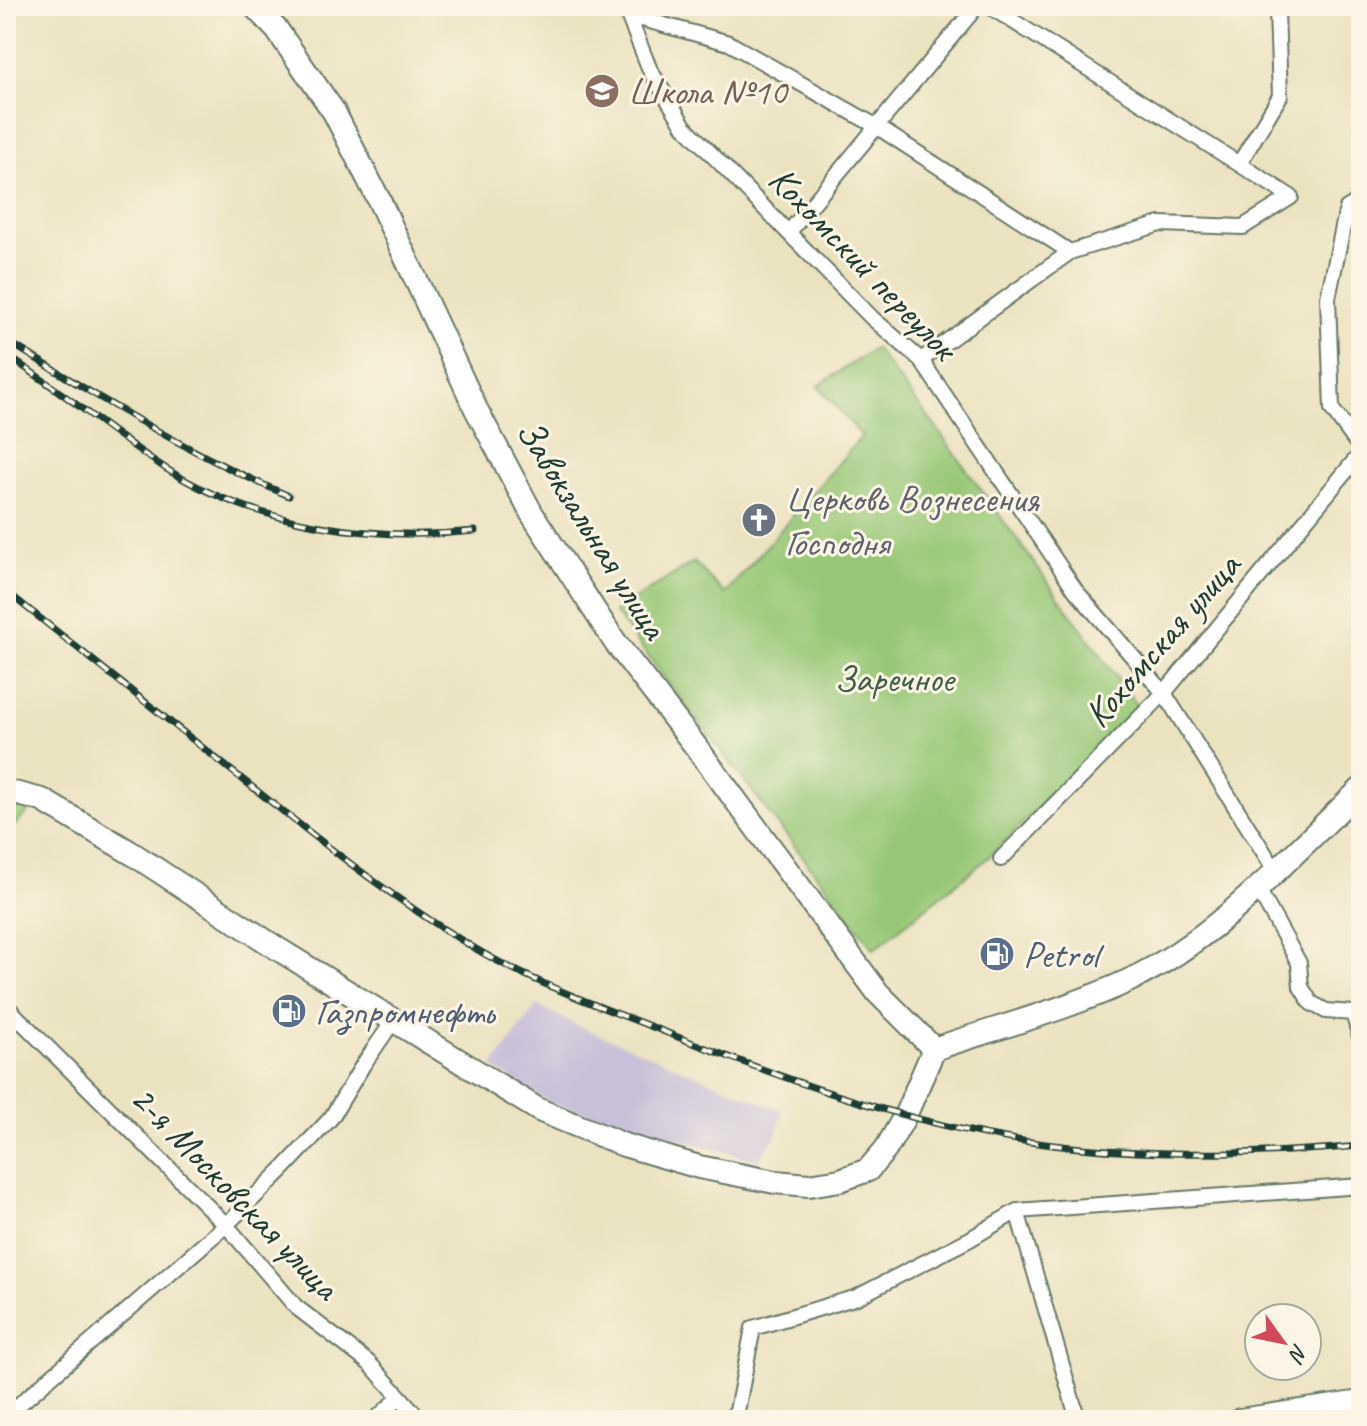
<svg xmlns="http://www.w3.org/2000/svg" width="1367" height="1426" viewBox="0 0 1367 1426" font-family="Caveat,sans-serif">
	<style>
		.industrial { fill: #c7c0d8 }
		.green { fill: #97c776; stroke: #5b8255; stroke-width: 2 }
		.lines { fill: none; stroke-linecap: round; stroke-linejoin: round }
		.street-casing { stroke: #667765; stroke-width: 18 }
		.secondary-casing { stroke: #667765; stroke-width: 26 }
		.street { stroke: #fff; stroke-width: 14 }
		.secondary { stroke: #fff; stroke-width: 22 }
		.rail-casing { stroke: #1f3d34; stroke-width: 7 }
		.rail { stroke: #fcf5e5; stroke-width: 4; stroke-dasharray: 12; stroke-linecap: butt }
		.labels { text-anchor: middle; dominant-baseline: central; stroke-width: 6; stroke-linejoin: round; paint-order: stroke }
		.education-label { font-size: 38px; fill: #785e54; stroke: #fcf5e5; text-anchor: start }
		.street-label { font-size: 38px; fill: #1f3d34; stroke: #fcf5e5 }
		.worship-label { font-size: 38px; fill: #5b616d; stroke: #fcf5e5; text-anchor: start }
		.park-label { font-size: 38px; fill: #3d6044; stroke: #fcf5e5 }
		.service-label { font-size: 38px; fill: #4e5e75; stroke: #fcf5e5; text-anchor: start }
	</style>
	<rect width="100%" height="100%" fill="#fcf5e5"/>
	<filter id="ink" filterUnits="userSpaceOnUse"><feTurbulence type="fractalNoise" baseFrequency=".0125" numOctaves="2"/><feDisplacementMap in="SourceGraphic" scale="16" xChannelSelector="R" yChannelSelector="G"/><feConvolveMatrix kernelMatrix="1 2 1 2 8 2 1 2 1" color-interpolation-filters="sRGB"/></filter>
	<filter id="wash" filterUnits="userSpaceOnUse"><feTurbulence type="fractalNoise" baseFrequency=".006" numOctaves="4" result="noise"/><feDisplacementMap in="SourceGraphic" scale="32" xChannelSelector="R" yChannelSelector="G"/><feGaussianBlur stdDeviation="1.8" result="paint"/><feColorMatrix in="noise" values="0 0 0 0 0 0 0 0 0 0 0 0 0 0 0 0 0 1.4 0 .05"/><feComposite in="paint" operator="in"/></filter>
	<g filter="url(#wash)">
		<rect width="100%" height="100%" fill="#ebe2c0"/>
		<path class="industrial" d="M 537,1005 L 574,1024 L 783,1111 L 774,1139 L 758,1161 L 553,1104 L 492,1067 Z"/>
		<path class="green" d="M 875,348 L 938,430 L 1138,707 L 988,858 L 874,949 L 614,612 L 694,562 L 725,594 L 862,436 L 818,386 Z
			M 6,804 L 31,809 L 6,834 Z"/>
	</g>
	<g filter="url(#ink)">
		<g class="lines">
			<defs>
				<path id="street" d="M 613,6 L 628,15 L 729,43 L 876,126 L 1070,252
					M 634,6 L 628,15 L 650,70 L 684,126 L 872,318 L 921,360 L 1076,591 L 1164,693 L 1275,870
					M 989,6 L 1239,164
					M 1361,200 L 1347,208 L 1328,298 L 1332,409 L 1361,449
					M 1347,208 L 1361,229
					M 789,232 L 977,6
					M 921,360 L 1070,252 L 1160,224 L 1243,227 L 1291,197 L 1239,164 L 1280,96 L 1277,11 L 1279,6
					M 1001,859 L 1164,693 L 1361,453
					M 1257,887 L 1299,963 L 1301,987 L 1311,1003 L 1326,1011 L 1353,1013
					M 6,1006 L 226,1225 L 296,1307 L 369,1363 L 421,1420
					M 1353,1013 L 1361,1040
					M 1017,1211 L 1078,1420
					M 6,1416 L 226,1225 L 283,1169 L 331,1118 L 363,1065 L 394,1020
					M 375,1420 L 400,1397
					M 728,1420 L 737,1411 L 753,1328 L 857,1297 L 970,1239 L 1017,1211 L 1361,1186"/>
				<path id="secondary" d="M 254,6 L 277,30 L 334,112 L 379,200 L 476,409 L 532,514 L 615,642 L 697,748 L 878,993 L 934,1049
					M 6,791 L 42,800 L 133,854 L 278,949 L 539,1110 L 624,1145 L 699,1167 L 775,1182 L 809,1185 L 840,1180 L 868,1170 L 886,1149 L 905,1116 L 934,1049
					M 934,1049 C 999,1027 1068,1009 1130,980 C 1217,939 1292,854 1361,789
					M 1240,1420 L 1361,1402"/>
			</defs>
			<use href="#street" class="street-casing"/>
			<use href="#secondary" class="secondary-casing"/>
			<use href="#street" class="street"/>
			<use href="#secondary" class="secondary"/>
			<defs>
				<path id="rail" d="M 6,340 C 99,398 188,453 289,496
					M 6,355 C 61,390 110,432 165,468 C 254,525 372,542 475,531
					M 6,591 C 89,657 172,724 256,790 C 325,845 395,900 471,946 C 532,983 599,1006 665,1032 C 776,1076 887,1117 1005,1138 C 1122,1158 1243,1156 1361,1146"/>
			</defs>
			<use href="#rail" class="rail-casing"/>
			<use href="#rail" class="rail"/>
		</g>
	</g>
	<defs>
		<symbol id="school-disc" viewBox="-11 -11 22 22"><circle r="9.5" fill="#8d6e63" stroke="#fcf5e5"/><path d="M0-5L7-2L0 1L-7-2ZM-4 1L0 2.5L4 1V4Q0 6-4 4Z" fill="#fff"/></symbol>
		<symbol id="church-disc" viewBox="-11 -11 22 22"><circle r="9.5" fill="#6b7280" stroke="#fcf5e5"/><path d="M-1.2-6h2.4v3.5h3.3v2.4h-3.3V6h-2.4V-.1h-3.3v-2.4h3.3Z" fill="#fff"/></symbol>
		<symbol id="fuel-disc" viewBox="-11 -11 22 22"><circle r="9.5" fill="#5c6f8a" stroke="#fcf5e5"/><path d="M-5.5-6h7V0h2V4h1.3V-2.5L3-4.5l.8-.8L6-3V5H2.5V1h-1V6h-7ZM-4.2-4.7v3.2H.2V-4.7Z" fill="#fff"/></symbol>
	</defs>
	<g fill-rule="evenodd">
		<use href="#school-disc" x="582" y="71" width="40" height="40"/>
		<use href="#church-disc" x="739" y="500" width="40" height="40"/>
		<use href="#fuel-disc" x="977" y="934" width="40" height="40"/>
		<use href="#fuel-disc" x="269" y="991" width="40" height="40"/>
	</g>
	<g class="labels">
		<g class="education-label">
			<text x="628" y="91">Школа №10</text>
		</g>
		<g class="street-label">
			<text transform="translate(863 263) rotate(46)">Кохомский переулок</text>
			<text transform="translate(592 529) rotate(58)">Завокзальная улица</text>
			<text transform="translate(1162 640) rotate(-49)">Кохомская улица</text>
			<text transform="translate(235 1192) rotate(46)">2-я Московская улица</text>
		</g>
		<g class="worship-label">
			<text x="785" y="498">Церковь Вознесения<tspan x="785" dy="44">Господня</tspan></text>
		</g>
		<g class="park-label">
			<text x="894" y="678">Заречное</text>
		</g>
		<g class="service-label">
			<text x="1023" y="954">Petrol</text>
			<text x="315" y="1011">Газпромнефть</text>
		</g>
	</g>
	<rect width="1367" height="1426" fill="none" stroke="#fcf5e5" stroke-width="32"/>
	<g transform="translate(1283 1342) rotate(123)"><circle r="38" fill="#fcf5e5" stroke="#a4ab9e" stroke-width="2"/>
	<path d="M0-6L14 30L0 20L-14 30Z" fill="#d1495b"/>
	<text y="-12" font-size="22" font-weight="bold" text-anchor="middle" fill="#1f3d34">N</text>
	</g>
</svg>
